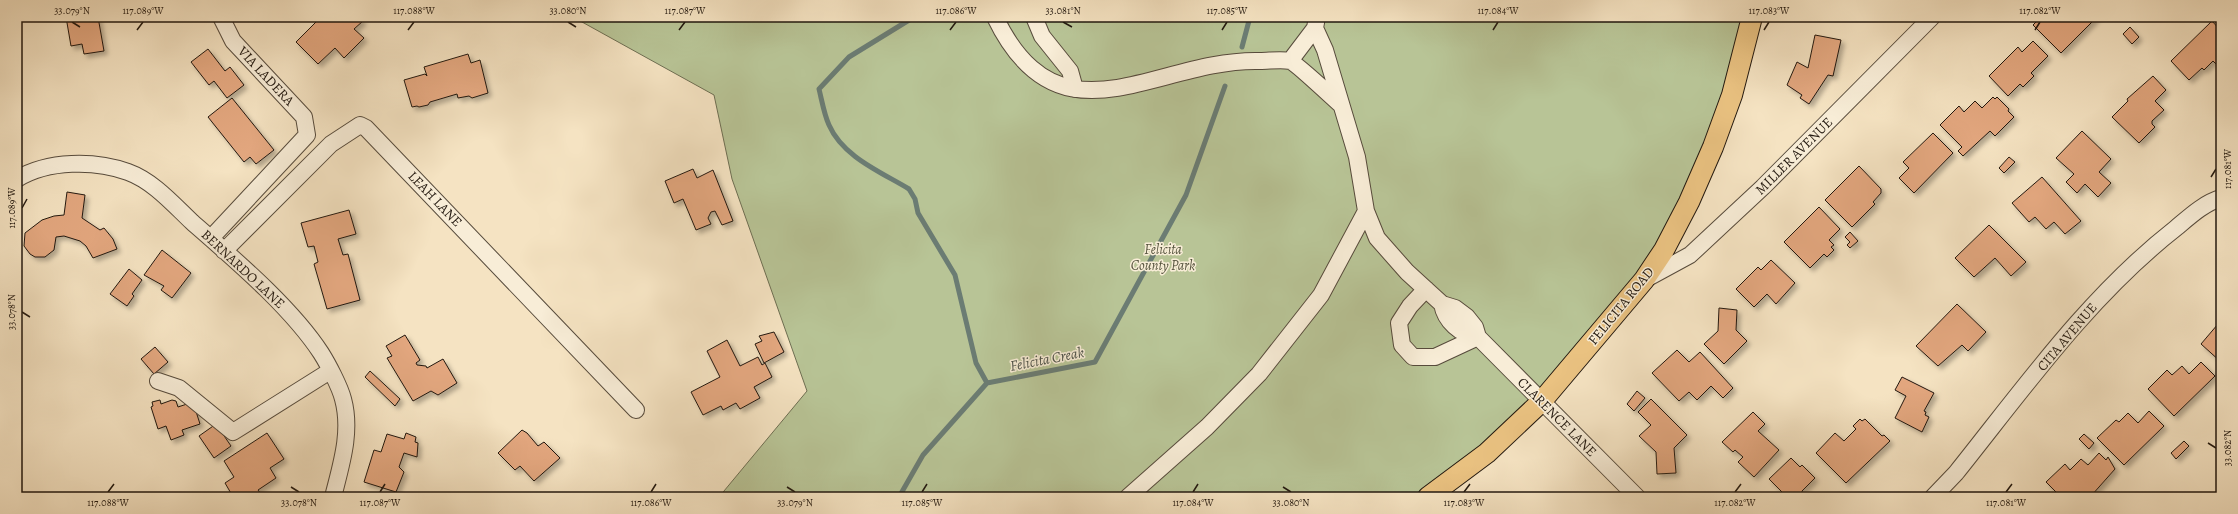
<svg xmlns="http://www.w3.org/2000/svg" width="2238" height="514" viewBox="0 0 2238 514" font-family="Alegreya,serif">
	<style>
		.green { fill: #b8c496; stroke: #6d6e52 }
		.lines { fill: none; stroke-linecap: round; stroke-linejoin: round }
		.stream { stroke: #6b7c73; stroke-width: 5 }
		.building { fill: #e3a77f; stroke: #22180f; filter: url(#shadow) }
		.minor-casing { stroke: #574b3c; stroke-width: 18 }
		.major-casing { stroke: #22180f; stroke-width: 22 }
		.minor { stroke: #f8edd7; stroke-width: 16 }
		.major { stroke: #eac281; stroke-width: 20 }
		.ticks { fill: none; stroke: #22180f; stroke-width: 1.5 }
		.labels { text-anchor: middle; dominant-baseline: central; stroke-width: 3; stroke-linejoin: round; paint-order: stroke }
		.street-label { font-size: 14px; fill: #22180f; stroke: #f8edd7 }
		.park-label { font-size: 14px; font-style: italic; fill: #56543e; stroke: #f8edd7 }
		.water-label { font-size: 15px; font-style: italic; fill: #4d5249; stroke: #f8edd7 }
		.neatline { fill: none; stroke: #22180f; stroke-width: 1.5 }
		.ticks-label { font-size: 10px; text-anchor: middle; fill: #22180f }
	</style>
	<defs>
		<filter id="shadow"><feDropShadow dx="3.5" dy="3.5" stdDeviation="2" flood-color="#0004"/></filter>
	</defs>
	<rect width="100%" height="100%" fill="#f5e3c2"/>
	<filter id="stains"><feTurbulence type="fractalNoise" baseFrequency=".005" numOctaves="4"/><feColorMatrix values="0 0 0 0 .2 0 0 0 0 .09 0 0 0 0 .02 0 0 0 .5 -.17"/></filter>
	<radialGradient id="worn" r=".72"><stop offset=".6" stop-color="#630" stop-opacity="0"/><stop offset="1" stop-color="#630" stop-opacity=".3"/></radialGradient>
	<path class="green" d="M 573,17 L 1752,17 L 1663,251 L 1541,402 L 1428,497 L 719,497 L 807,391 L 732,179 L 714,95 Z"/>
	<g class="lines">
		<path class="stream" d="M 914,17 L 849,57 L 819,89 C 822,101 824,114 829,125 C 843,157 881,172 909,189 L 915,199 L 918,213 L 955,275 L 976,363 L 987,383
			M 1242,47 L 1250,17
			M 899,497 L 923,455 L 987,383 L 1095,362 L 1186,195 L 1225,86"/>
	</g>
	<path class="building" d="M 66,17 L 98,17 L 104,51 L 84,54 L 82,44 L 71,46 Z
		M 316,17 L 359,17 L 363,21 L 354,29 L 364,38 L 344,58 L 335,48 L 318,64 L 296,42 L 316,22 L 313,19 Z
		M 2041,17 L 2097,17 L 2061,53 L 2033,25 Z
		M 2212,21 L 2221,31 L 2221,65 L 2219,67 L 2213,61 L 2204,70 L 2202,68 L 2189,80 L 2171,61 Z
		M 2130,27 L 2139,37 L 2132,44 L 2123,34 Z
		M 1815,35 L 1841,40 L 1833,76 L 1828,75 L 1809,104 L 1800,98 L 1802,95 L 1787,85 L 1797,62 L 1808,68 Z
		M 2033,41 L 2048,56 L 2031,73 L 2034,76 L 2023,87 L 2020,84 L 2008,96 L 1989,76 L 2018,47 L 2022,52 Z
		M 208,49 L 225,71 L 230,67 L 244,85 L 227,98 L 214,81 L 209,85 L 191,62 Z
		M 468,54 L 471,63 L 480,60 L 488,93 L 472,98 L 469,96 L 458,98 L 457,94 L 430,102 L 428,105 L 419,107 L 417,106 L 412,107 L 404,80 L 425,74 L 427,76 L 424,67 Z
		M 2153,76 L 2166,90 L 2155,101 L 2164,110 L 2152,121 L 2152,124 L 2155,127 L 2139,143 L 2112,117 L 2128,101 L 2127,99 Z
		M 1993,97 L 1995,99 L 1997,97 L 2009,109 L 2008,111 L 2014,117 L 1995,136 L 1990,131 L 1963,156 L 1958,151 L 1962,147 L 1940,125 L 1959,106 L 1964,112 L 1975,101 L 1982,108 Z
		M 232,98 L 274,150 L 256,164 L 250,157 L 244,162 L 208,117 Z
		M 2082,131 L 2111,159 L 2099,172 L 2111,183 L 2098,197 L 2085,184 L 2077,193 L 2066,182 L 2074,174 L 2056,158 Z
		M 1933,133 L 1953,153 L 1914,193 L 1899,178 L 1909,168 L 1903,162 Z
		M 2009,157 L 2015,162 L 2004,173 L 1999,168 Z
		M 1859,166 L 1881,189 L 1881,193 L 1873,202 L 1875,204 L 1852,227 L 1825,200 Z
		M 693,169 L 697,178 L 713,170 L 733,221 L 722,225 L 715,211 L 711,212 L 708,218 L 711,224 L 696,230 L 683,199 L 674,203 L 665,181 Z
		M 2042,177 L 2081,221 L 2065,234 L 2054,222 L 2046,229 L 2035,217 L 2029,222 L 2012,203 Z
		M 67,192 L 85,195 L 82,218 L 100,230 L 104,228 L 113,239 L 117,249 L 93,258 L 86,246 L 80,241 L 64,236 L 56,237 L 54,250 L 45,257 L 35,257 L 30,254 L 24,246 L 25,233 L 42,220 L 54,216 L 64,215 Z
		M 1819,207 L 1840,229 L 1829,240 L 1834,245 L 1831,247 L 1834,250 L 1827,257 L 1824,254 L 1810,268 L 1784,242 Z
		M 349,210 L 356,234 L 338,239 L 343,255 L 348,254 L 360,300 L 327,309 L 314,264 L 318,262 L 314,246 L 308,247 L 301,223 Z
		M 1989,225 L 2026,262 L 2011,276 L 1995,258 L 1974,277 L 1955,258 Z
		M 1850,232 L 1858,241 L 1850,248 L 1847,245 L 1850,242 L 1845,237 Z
		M 162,250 L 191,273 L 172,298 L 161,290 L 164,286 L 144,275 Z
		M 1771,260 L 1795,283 L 1776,304 L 1767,294 L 1754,307 L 1736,289 L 1758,267 L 1761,270 Z
		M 129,269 L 142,280 L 132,294 L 134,296 L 127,306 L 110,294 Z
		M 1957,304 L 1986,332 L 1968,351 L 1962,345 L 1938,366 L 1916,346 Z
		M 1719,308 L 1737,310 L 1736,330 L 1747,341 L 1724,364 L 1704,344 L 1718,331 Z
		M 2218,324 L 2221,327 L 2221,362 L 2201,344 Z
		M 774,332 L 784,352 L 764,363 L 755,344 L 762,341 L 759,336 Z
		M 405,335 L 420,360 L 416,363 L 417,365 L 426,366 L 427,368 L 443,359 L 457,383 L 438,395 L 431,391 L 413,401 L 387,358 L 392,356 L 386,346 Z
		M 727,340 L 740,366 L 758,357 L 762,365 L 765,363 L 772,377 L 754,387 L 760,398 L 740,409 L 736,403 L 723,410 L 721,406 L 703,415 L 691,392 L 720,377 L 707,351 Z
		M 155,347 L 168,362 L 154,374 L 141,359 Z
		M 1677,350 L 1689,362 L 1700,352 L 1733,388 L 1723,398 L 1711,386 L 1697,400 L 1689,392 L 1679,401 L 1652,373 Z
		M 2201,362 L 2215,376 L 2174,416 L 2148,389 L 2167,370 L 2172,375 L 2182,366 L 2189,374 Z
		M 370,371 L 400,399 L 395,406 L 365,377 Z
		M 1902,377 L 1934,393 L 1924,411 L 1926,412 L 1925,415 L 1929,417 L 1922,432 L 1895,418 L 1906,396 L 1895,390 Z
		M 1637,391 L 1645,398 L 1634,411 L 1627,404 Z
		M 1651,399 L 1687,435 L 1674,448 L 1676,473 L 1657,474 L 1656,452 L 1639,436 L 1651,425 L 1638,412 Z
		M 160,400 L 161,404 L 172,400 L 176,401 L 178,407 L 193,402 L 200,424 L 182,430 L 184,435 L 171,440 L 166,426 L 158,429 L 151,407 L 153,406 L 152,402 Z
		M 2149,411 L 2164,426 L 2124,465 L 2097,438 L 2116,420 L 2119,422 L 2128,413 L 2138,423 Z
		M 1753,412 L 1765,424 L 1758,431 L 1779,450 L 1754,477 L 1738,462 L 1743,457 L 1735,450 L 1733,452 L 1722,442 Z
		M 1860,419 L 1862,421 L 1865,419 L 1882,436 L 1884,435 L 1890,441 L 1846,483 L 1816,453 L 1835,433 L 1844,441 L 1856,429 L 1853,426 Z
		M 216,424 L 231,446 L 214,458 L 199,436 Z
		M 522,430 L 527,433 L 538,446 L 544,442 L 560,458 L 534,481 L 520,466 L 515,470 L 498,453 Z
		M 267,433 L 284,459 L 270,468 L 276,478 L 258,490 L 261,494 L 256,497 L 248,497 L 246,495 L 238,497 L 235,493 L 232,495 L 225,483 L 234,477 L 224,461 Z
		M 406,433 L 416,437 L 415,442 L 418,443 L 417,457 L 404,453 L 399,467 L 404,472 L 396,492 L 364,482 L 374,450 L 381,452 L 387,434 L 404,439 Z
		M 2084,434 L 2094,443 L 2089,449 L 2079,439 Z
		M 2184,441 L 2189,446 L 2176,459 L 2171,453 Z
		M 2099,453 L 2106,460 L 2108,457 L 2115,469 L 2091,496 L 2090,495 L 2087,497 L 2061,497 L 2046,482 L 2065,464 L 2070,470 L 2081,459 L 2088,465 Z
		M 1791,458 L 1800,467 L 1802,465 L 1815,478 L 1802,491 L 1802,497 L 1783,497 L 1782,492 L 1769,479 Z"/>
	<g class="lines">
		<defs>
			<path id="minor" d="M 995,17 C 1060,152 1156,58 1260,61 C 1269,61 1282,59 1290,61 C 1296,63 1333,98 1341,105
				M 1034,17 L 1042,36 L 1070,71 L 1075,89
				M 1290,61 L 1315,28 L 1317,17
				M 17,179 C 48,160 95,160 128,172 C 153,181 173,204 192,222 C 234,259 291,307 321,353 C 328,364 340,387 343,399 C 352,432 341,465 333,497
				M 1366,211 L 1377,238 L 1407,272 L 1442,304 L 1455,308 L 1467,317 L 1475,327 L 1478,337 L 1637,497
				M 211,238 L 307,135 L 304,117 L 233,41 L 221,17
				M 224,251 L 331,144 L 360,125 L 366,128 L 636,410
				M 1644,280 L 1690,255 L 1763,187 L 1932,17
				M 1426,289 L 1410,306 L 1399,323 L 1402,345 L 1413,357 L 1435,357 L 1478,337
				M 1442,304 C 1445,321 1460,335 1478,337
				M 158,381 L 179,388 L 233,432 L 330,371
				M 1128,497 L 1207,427 L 1259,374 L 1321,295 L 1366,211 L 1357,157 L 1325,50 L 1315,28
				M 1933,497 L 1956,473 C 2024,388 2089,296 2176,228 C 2189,217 2204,203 2221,198"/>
			<path id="major" d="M 1428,497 L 1487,453 L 1541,402 L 1644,280 L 1664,250 L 1689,202 L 1713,147 L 1732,95 L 1752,17"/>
		</defs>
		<use href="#minor" class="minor-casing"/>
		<use href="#major" class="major-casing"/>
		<use href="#minor" class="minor"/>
		<use href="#major" class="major"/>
	</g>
	<path class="ticks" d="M 72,22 L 80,27M 568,22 L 576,27M 1063,22 L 1072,27M 137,30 L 143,22M 408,30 L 414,22M 679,30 L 685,22M 950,30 L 956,22M 1222,30 L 1227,22M 1493,30 L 1498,22M 1764,30 L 1769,22M 2035,30 L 2040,22M 2211,177 L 2216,169M 22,208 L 27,199M 22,312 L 30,317M 2208,443 L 2216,448M 291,487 L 299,492M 787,487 L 795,492M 1283,487 L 1291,492M 108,492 L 114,484M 380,492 L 385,484M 651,492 L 656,484M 922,492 L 927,484M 1193,492 L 1198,484M 1464,492 L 1470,484M 1735,492 L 1741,484M 2006,492 L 2012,484"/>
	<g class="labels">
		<g class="street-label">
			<text transform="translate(266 76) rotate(47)">VIA LADERA</text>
			<text transform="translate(1794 156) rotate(-45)">MILLER AVENUE</text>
			<text transform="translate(435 199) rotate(46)">LEAH LANE</text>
			<text transform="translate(243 269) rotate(43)">BERNARDO LANE</text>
			<text transform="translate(1621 306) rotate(-51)">FELICITA ROAD</text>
			<text transform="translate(2067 337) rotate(-50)">CITA AVENUE</text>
			<text transform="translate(1557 417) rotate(45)">CLARENCE LANE</text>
		</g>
		<g class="park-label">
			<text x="1163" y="249">Felicita<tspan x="1163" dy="16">County Park</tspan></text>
		</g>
		<g class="water-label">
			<text transform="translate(1047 359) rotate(-11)">Felicita Creak</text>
		</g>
	</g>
	<rect width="2238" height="514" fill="none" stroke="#f5e3c2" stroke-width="44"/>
	<rect x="22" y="22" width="2194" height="470" class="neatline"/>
	<g class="ticks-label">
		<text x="72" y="14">33.079°N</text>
		<text x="143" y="14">117.089°W</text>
		<text x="414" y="14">117.088°W</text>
		<text x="568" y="14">33.080°N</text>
		<text x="685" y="14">117.087°W</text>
		<text x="956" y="14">117.086°W</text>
		<text x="1063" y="14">33.081°N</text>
		<text x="1227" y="14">117.085°W</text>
		<text x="1498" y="14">117.084°W</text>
		<text x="1769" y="14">117.083°W</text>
		<text x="2040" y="14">117.082°W</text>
		<text transform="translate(2227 169) rotate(-90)" y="4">117.081°W</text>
		<text transform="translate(11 208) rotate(-90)" y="4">117.089°W</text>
		<text transform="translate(11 312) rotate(-90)" y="4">33.078°N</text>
		<text transform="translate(2227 448) rotate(-90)" y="4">33.082°N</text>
		<text x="108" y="506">117.088°W</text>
		<text x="299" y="506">33.078°N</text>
		<text x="380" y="506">117.087°W</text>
		<text x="651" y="506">117.086°W</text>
		<text x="795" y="506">33.079°N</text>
		<text x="922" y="506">117.085°W</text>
		<text x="1193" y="506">117.084°W</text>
		<text x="1291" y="506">33.080°N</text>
		<text x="1464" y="506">117.083°W</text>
		<text x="1735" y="506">117.082°W</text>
		<text x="2006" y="506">117.081°W</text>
	</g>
	<rect width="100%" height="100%" filter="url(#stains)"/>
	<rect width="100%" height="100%" fill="url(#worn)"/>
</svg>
